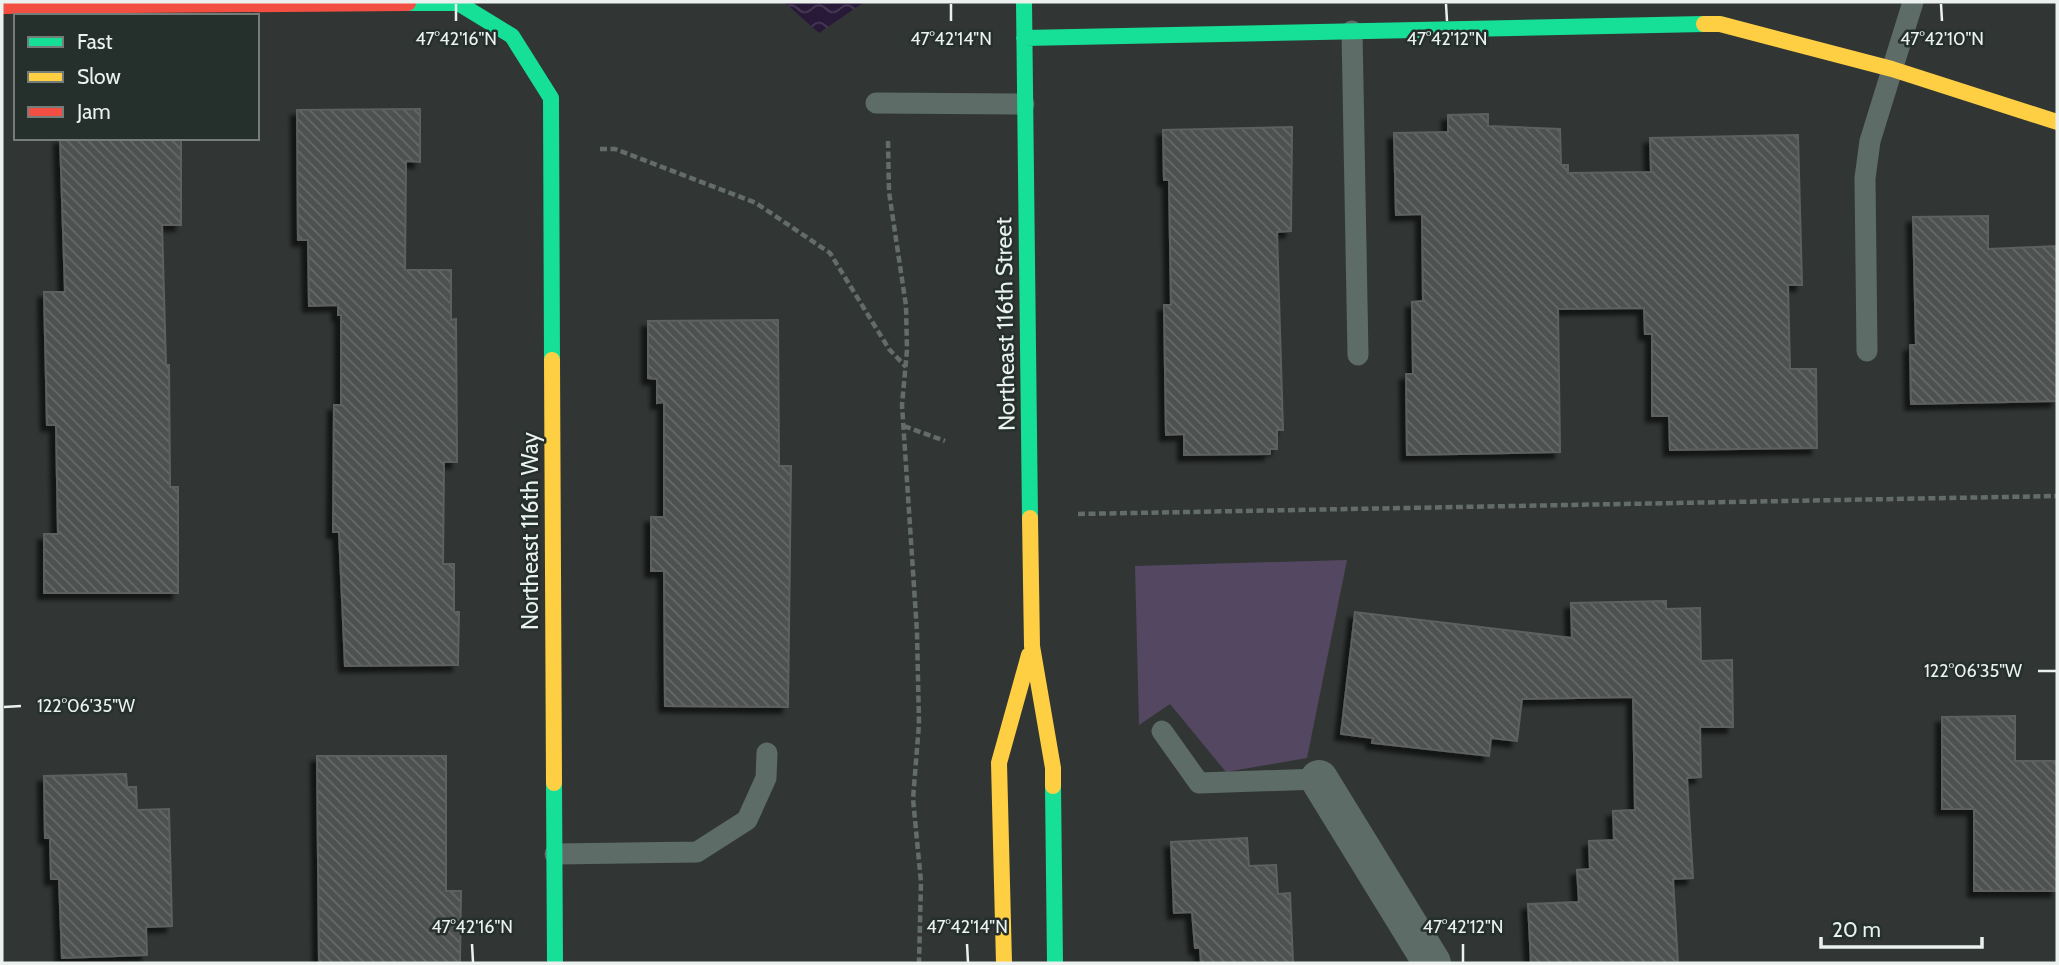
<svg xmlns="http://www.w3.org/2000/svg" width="2059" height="965" viewBox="0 0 2059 965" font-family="Cabin,sans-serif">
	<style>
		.green { fill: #544761 }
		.water { fill: url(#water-waves) }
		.building { fill: url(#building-back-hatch); stroke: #5d615f; stroke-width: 2; filter: url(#shadow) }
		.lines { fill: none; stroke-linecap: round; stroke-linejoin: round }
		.path { stroke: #636c69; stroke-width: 4.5; stroke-dasharray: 7 3.5; stroke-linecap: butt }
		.lane { stroke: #5d6c67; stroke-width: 21 }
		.street { stroke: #5d6c67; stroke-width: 38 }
		.fast { stroke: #16e098; stroke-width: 16 }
		.slow { stroke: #ffcf43; stroke-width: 16 }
		.jam { stroke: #f24e42; stroke-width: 16 }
		.ticks { fill: none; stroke: #eaf1ee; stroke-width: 2.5 }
		.labels { text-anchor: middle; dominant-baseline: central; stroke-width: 5; stroke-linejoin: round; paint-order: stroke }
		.street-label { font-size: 23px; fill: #eaf1ee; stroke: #252f2b }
		.ticks-label { font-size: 18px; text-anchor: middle; fill: #eaf1ee; stroke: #252f2b; stroke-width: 5; stroke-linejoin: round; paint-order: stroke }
	</style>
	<defs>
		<pattern id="water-waves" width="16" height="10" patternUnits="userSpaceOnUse" patternTransform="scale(1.75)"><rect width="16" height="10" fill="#291939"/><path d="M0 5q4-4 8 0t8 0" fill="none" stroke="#483b56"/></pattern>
		<pattern id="building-back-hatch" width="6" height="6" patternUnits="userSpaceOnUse" patternTransform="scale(1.75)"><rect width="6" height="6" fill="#4d514f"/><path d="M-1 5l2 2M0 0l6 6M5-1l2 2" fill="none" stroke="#676a69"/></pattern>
		<filter id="shadow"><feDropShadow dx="-6" dy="6" stdDeviation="2" flood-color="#0009"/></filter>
	</defs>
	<rect width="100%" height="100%" fill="#313634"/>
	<path class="green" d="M 1347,560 L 1307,758 L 1226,772 L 1170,704 L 1139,725 L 1135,566 Z"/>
	<path class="water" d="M 784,2 L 863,2 L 863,3 L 819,33 Z"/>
	<path class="building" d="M 420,109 L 420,162 L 406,161 L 405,270 L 451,270 L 451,320 L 456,319 L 457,462 L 444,462 L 443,564 L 454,564 L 454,612 L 459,612 L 458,665 L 345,666 L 339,532 L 333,532 L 334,405 L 341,405 L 341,315 L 338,315 L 338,305 L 309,306 L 308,240 L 298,240 L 297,110 Z
		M 1488,114 L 1488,126 L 1560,129 L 1561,165 L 1568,165 L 1568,173 L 1651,172 L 1650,138 L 1798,135 L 1802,285 L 1788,285 L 1790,369 L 1816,369 L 1817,448 L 1670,450 L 1669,416 L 1652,416 L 1652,334 L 1645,334 L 1644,308 L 1558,309 L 1560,452 L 1407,455 L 1406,374 L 1413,374 L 1412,302 L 1423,301 L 1422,214 L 1396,215 L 1394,133 L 1448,132 L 1448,115 Z
		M 1292,127 L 1291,231 L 1277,232 L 1283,430 L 1277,430 L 1277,449 L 1270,449 L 1270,454 L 1184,455 L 1184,434 L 1166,435 L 1164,305 L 1171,305 L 1169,180 L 1164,180 L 1163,130 Z
		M 60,138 L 181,138 L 181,225 L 162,225 L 166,365 L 169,365 L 170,487 L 178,487 L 178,593 L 44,593 L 44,534 L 58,534 L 56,425 L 47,425 L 44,292 L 65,292 Z
		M 1988,216 L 1988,249 L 2057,246 L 2057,401 L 1911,404 L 1910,345 L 1916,345 L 1913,217 Z
		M 778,320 L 779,466 L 791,466 L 788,707 L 665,706 L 664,571 L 651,571 L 651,517 L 664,517 L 664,402 L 657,403 L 657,379 L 648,378 L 648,321 Z
		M 1666,601 L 1666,609 L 1700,608 L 1701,661 L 1732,660 L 1733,727 L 1700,727 L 1701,777 L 1687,778 L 1693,878 L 1673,879 L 1678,963 L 1531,963 L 1528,904 L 1579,902 L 1577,870 L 1590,869 L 1589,841 L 1614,840 L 1613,811 L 1635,810 L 1633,697 L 1522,699 L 1517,741 L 1491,738 L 1489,756 L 1372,743 L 1373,738 L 1341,734 L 1355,612 L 1572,638 L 1571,603 Z
		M 2015,716 L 2015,761 L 2057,761 L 2057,891 L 1974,891 L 1974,809 L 1942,809 L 1942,717 Z
		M 317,756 L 446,756 L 446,891 L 461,891 L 460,963 L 319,963 Z
		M 126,774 L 127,787 L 136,787 L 137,810 L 169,809 L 172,926 L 146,927 L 147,955 L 62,958 L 59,879 L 51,879 L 50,838 L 45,838 L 44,776 Z
		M 1247,838 L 1249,866 L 1276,865 L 1278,894 L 1290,893 L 1293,963 L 1201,963 L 1200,948 L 1195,948 L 1192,912 L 1174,913 L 1171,842 Z"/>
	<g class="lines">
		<path class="path" d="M 888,141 L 889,192 L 906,306 L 907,350 L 902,405 L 917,632 L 919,724 L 913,799 L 921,882 L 919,963
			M 600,149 L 615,149 L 756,203 L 830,253 L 889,349 L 906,367
			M 904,426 L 945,441
			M 1078,514 L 2057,496"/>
		<path class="lane" d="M 1352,31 L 1358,355
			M 876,103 L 1024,104
			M 1867,351 L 1865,178 L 1870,141 L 1913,2
			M 1162,731 L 1199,783 L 1319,779
			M 555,854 L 697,852 L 747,820 L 766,778 L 767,753"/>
		<path class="street" d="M 1319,779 L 1432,963"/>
		<path class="fast" d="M 1024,2 L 1030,518
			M 408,3 L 458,3 L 512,36 L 551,98 L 552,360
			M 1024,38 L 1704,24
			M 554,783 L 555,963
			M 1053,786 L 1055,963"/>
		<path class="slow" d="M 1704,24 L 1720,24 L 1892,69 L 2057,122
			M 552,360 L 554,783
			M 1030,518 L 1032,646 L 1053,768 L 1053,786
			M 1004,963 L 999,763 L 1029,655"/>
		<path class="jam" d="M 2,6 L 408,3"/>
	</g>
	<path class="ticks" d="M 456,4 L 456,21M 951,4 L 951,21M 1446,4 L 1447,21M 1941,4 L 1942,21M 2038,671 L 2056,671M 4,707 L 21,706M 472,944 L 473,962M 967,944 L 968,962M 1463,944 L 1463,962"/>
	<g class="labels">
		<g class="street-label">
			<text transform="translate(1005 324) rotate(-91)">Northeast 116th Street</text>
			<text transform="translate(530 531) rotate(-90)">Northeast 116th Way</text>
		</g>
	</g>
	<g class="ticks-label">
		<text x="456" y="45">47°42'16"N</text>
		<text x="951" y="45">47°42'14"N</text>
		<text x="1447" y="45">47°42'12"N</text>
		<text x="1942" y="45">47°42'10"N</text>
		<text x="1973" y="677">122°06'35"W</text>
		<text x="86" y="712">122°06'35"W</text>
		<text x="472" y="933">47°42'16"N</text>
		<text x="967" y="933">47°42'14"N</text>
		<text x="1463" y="933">47°42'12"N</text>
	</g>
	<rect width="2059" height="965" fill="none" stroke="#eaf1ee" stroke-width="7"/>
	<rect x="14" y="14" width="245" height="126" fill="#252f2b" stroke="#747d79" stroke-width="2"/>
	<rect x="28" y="37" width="35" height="10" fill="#16e098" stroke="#747d79" stroke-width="2"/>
	<text x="77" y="49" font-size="21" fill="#eaf1ee">Fast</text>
	<rect x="28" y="72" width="35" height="10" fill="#ffcf43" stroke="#747d79" stroke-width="2"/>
	<text x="77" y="84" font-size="21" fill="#eaf1ee">Slow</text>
	<rect x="28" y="107" width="35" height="10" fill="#f24e42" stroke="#747d79" stroke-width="2"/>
	<text x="77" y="119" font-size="21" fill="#eaf1ee">Jam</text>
	<path d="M1821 937v10h161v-10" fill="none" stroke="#eaf1ee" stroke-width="3.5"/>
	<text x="1832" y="937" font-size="21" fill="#eaf1ee" stroke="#252f2b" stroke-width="5" paint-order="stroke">20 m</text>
</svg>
